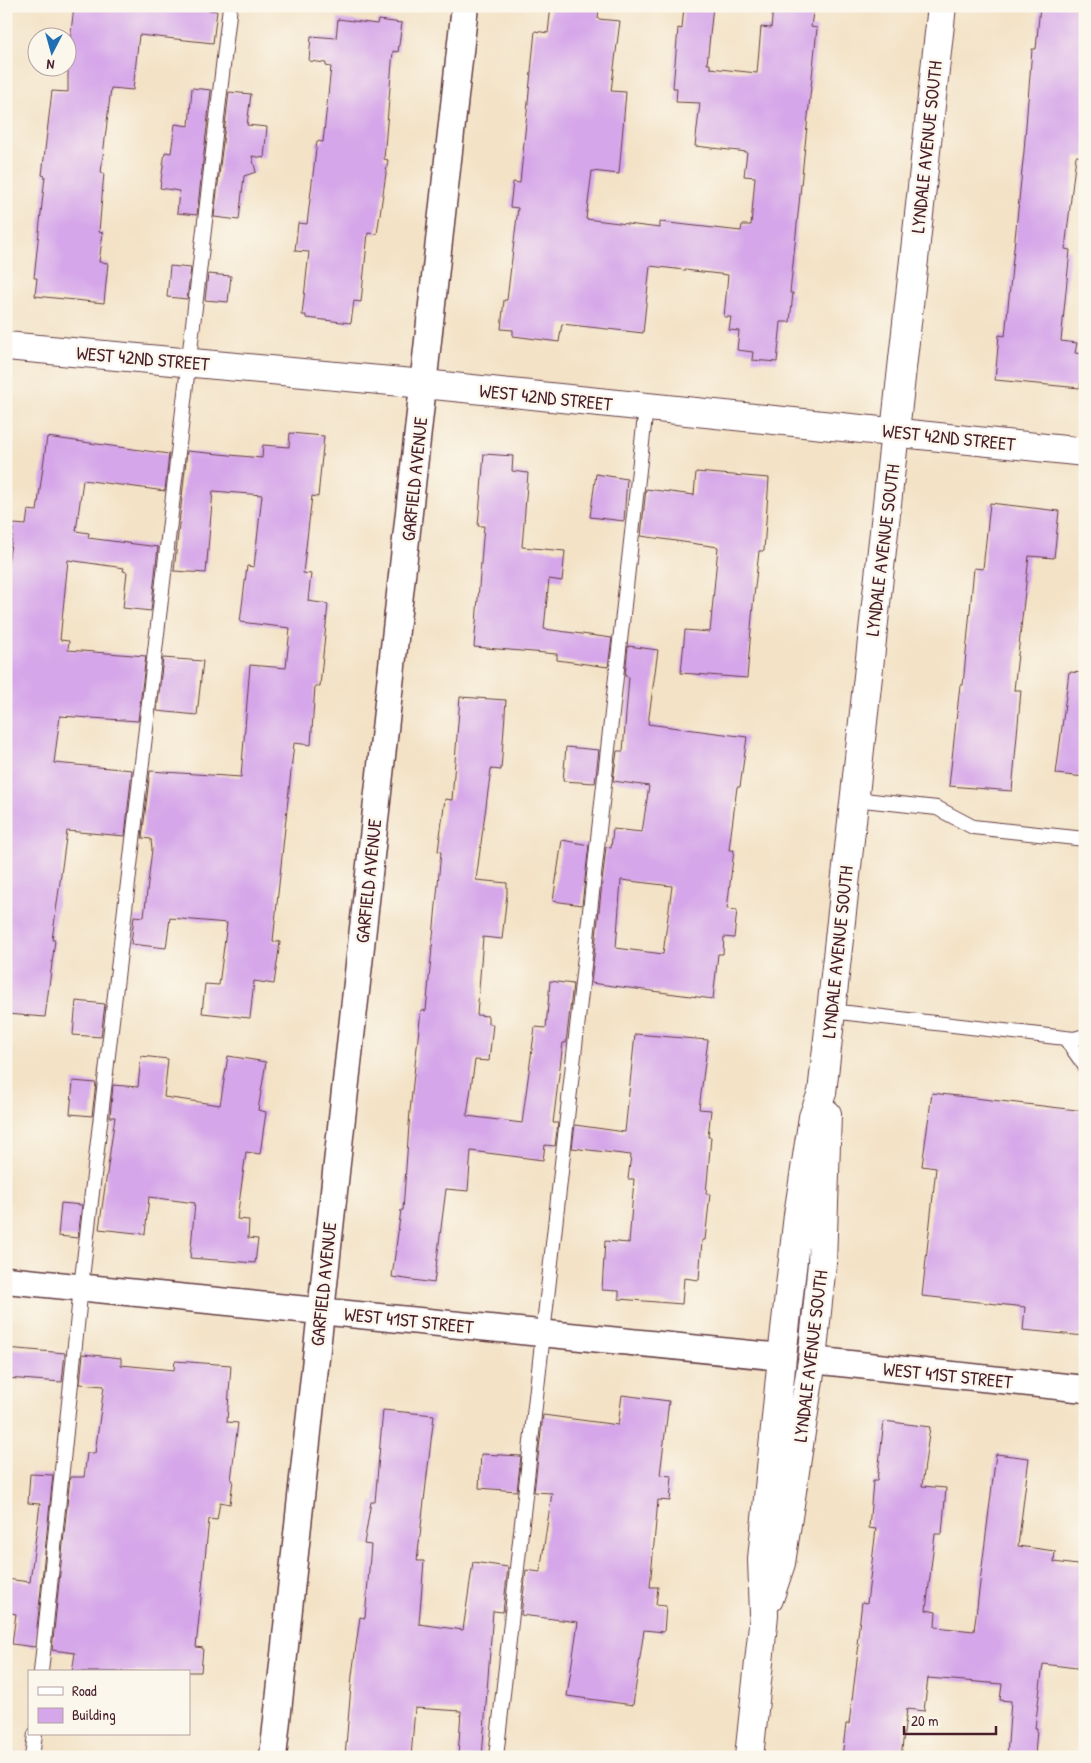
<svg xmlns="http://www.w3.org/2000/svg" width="1091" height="1763" viewBox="0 0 1091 1763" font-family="'Patrick Hand',sans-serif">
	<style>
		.building { fill: #d5a6e9; fill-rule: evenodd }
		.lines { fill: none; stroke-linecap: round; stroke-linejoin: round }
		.service-casing { stroke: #633c42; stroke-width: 16 }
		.minor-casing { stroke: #633c42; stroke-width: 29 }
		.tertiary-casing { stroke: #633c42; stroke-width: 30 }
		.secondary-casing { stroke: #633c42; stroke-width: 30 }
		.service { stroke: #fff; stroke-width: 14 }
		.minor { stroke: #fff; stroke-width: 26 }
		.tertiary { stroke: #fff; stroke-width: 28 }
		.secondary { stroke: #fff; stroke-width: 28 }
		.labels { text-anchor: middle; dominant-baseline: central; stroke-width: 5; stroke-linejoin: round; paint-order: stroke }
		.street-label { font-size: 19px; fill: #4a1f2b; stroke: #fbf7ec }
	</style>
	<rect width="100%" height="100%" fill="#fbf7ec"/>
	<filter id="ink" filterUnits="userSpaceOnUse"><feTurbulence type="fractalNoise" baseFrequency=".02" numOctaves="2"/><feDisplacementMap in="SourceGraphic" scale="10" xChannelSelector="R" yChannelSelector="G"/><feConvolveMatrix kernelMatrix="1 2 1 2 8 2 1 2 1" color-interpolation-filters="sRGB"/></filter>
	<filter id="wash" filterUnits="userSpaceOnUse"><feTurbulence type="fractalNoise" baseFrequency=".0096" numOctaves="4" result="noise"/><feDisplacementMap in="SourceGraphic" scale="20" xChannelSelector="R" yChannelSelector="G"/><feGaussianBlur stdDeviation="1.12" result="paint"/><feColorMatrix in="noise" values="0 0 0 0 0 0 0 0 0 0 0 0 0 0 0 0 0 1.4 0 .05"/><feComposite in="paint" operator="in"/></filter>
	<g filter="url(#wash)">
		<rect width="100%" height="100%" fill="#f3e2c6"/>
		<g id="blocks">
			<path class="building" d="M 74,6 L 174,6 L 217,11 L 213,43 L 139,35 L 133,90 L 111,88 L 101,173 L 104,173 L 99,232 L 103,233 L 99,262 L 108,263 L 104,303 L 35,296 L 37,278 L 34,278 L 45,176 L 42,175 L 52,91 L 68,92 L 68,59 Z
				M 551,6 L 599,6 L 598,19 L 620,21 L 611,91 L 626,92 L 619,174 L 592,171 L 586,219 L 660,228 L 660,222 L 741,231 L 742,225 L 751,225 L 755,177 L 744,176 L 747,152 L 695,146 L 700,103 L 676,102 L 677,88 L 673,88 L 678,28 L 682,29 L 684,6 L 713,6 L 707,64 L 710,64 L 710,68 L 757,73 L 761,27 L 771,28 L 773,8 L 813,12 L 811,27 L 817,28 L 790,293 L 793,293 L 790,322 L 781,322 L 777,362 L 752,360 L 753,352 L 737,350 L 739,331 L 729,330 L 731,317 L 724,317 L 728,275 L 650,266 L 643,333 L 562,324 L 559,342 L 513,336 L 513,330 L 501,329 L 504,300 L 507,300 L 518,208 L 510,207 L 513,182 L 520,183 L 535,31 L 548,33 Z
				M 1040,6 L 1085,6 L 1085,157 L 1076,156 L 1065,249 L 1070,250 L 1061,341 L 1077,343 L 1075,353 L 1083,354 L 1080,388 L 995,380 L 999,335 L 1005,336 L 1024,151 L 1032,49 L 1036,49 Z
				M 338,19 L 377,24 L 378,20 L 402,23 L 398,52 L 393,51 L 384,159 L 388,160 L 377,234 L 368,233 L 361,302 L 354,301 L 351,323 L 306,318 L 306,315 L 302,315 L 309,252 L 295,251 L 298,223 L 307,224 L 317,141 L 323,142 L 331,67 L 326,66 L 326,63 L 309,61 L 311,36 L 336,38 Z
				M 192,88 L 211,90 L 197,215 L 177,213 L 179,191 L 160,188 L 165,152 L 171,153 L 175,124 L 189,126 Z
				M 229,92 L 251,94 L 247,125 L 267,127 L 264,158 L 252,156 L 256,172 L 244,176 L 239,220 L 214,217 Z
				M 170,266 L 191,268 L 187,299 L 167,297 Z
				M 208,274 L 231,276 L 228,302 L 205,300 Z
				M 290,433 L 324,436 L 318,497 L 312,496 L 303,573 L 311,574 L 308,601 L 328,604 L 320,686 L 315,686 L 311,745 L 294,743 L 273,941 L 280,942 L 274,984 L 254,981 L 250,1018 L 202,1013 L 205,984 L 219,985 L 227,923 L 170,918 L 166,948 L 131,944 L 134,916 L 144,917 L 152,849 L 151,839 L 142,838 L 150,771 L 241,777 L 250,665 L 286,668 L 290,628 L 240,622 L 247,566 L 254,567 L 262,495 L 213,491 L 206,573 L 174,571 L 187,451 L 262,458 L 263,445 L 289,447 Z
				M 47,437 L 169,454 L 165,491 L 83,480 L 76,531 L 89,533 L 88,538 L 158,547 L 151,611 L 123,608 L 127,572 L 123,571 L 124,568 L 68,560 L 60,640 L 69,641 L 68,650 L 146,656 L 138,721 L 60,716 L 54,763 L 132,770 L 125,836 L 67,831 L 52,940 L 55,940 L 45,1017 L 6,1014 L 6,576 L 14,524 L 26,525 L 28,510 L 37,511 Z
				M 484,454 L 513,456 L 512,471 L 528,473 L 522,547 L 565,551 L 562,581 L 549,579 L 544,629 L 612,638 L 608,667 L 557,660 L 557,654 L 474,647 L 484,526 L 478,526 Z
				M 696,472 L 769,478 L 764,551 L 759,551 L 753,605 L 747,678 L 681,673 L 685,630 L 710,632 L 718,547 L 641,536 L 646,489 L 694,495 Z
				M 596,474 L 627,479 L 624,521 L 590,517 Z
				M 990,503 L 1059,511 L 1054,558 L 1029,556 L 1014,690 L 1021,690 L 1012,791 L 949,786 L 960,685 L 963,685 L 974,568 L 983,569 Z
				M 628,646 L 658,650 L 648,724 L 747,737 L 740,787 L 737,787 L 729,850 L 734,850 L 727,909 L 737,910 L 734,938 L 724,937 L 723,954 L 718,954 L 713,999 L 591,983 L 606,847 L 611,848 L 613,829 L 642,832 L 649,786 L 613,781 L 617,751 L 623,751 L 629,677 L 625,676 ZM 621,880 L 672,886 L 663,954 L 616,948 Z
				M 163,658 L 203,661 L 197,715 L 157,711 Z
				M 1069,672 L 1085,673 L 1085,777 L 1056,774 Z
				M 460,697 L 506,700 L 501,770 L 491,769 L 476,880 L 507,883 L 507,894 L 502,939 L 483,937 L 477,1015 L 488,1016 L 488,1024 L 493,1024 L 489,1061 L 475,1060 L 467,1116 L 522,1123 L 535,1027 L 546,1028 L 550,981 L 573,984 L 566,1043 L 563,1043 L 553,1123 L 558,1123 L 555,1146 L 545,1145 L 543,1160 L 471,1151 L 468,1191 L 446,1189 L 434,1283 L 392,1277 L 401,1210 L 403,1210 L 410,1111 L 421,1010 L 426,1011 L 441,852 L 438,851 L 445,799 L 452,800 Z
				M 566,747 L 599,750 L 595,783 L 563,781 Z
				M 562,840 L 589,845 L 582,905 L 553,901 Z
				M 76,1001 L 105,1004 L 101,1037 L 73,1035 Z
				M 635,1034 L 708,1040 L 699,1109 L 711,1110 L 708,1137 L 711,1137 L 706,1194 L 710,1194 L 705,1240 L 702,1240 L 699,1280 L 684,1278 L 682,1304 L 619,1299 L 619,1291 L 602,1290 L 605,1241 L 629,1243 L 634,1179 L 628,1179 L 631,1155 L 572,1148 L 575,1125 L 625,1132 Z
				M 141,1056 L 168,1059 L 164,1097 L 220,1105 L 228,1056 L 266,1062 L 258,1110 L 266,1112 L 260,1154 L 246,1152 L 237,1219 L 249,1220 L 248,1238 L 258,1239 L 255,1263 L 190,1258 L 195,1203 L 149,1197 L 145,1234 L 99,1229 L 115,1117 L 110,1117 L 113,1085 L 138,1087 Z
				M 73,1081 L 96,1083 L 92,1116 L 70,1114 Z
				M 932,1093 L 1085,1111 L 1085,1336 L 1023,1330 L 1025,1307 L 922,1296 L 936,1168 L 922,1166 Z
				M 61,1203 L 82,1205 L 78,1238 L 58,1236 Z
				M 6,1348 L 65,1353 L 62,1382 L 6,1378 Z
				M 83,1354 L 121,1358 L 121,1365 L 174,1370 L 175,1361 L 231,1365 L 227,1422 L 238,1423 L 231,1480 L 233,1480 L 230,1504 L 220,1502 L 217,1520 L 209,1519 L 196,1647 L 203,1648 L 201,1672 L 72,1672 L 75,1653 L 52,1650 L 70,1477 L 84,1477 L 87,1453 L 95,1453 L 104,1386 L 80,1384 Z
				M 622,1395 L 669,1401 L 660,1475 L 672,1476 L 670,1501 L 658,1500 L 650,1587 L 658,1587 L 656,1605 L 666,1606 L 664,1632 L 644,1630 L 633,1705 L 567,1696 L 578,1622 L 521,1615 L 526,1570 L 540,1572 L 552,1493 L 534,1492 L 543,1415 L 618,1425 Z
				M 383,1410 L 434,1415 L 417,1561 L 424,1561 L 419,1624 L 463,1630 L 473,1562 L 508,1567 L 503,1612 L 493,1611 L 482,1757 L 458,1757 L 461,1711 L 415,1708 L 411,1757 L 345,1757 L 352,1675 L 360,1617 L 365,1618 L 371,1545 L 364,1544 L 371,1502 L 375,1502 Z
				M 884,1421 L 930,1427 L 922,1486 L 946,1488 L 942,1534 L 935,1534 L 926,1610 L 936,1612 L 935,1627 L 974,1631 L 996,1454 L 1029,1458 L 1018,1546 L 1055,1551 L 1054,1562 L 1085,1566 L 1085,1669 L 1043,1664 L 1035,1728 L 1037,1728 L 1035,1757 L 1007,1757 L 1011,1701 L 1000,1700 L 1002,1684 L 928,1678 L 924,1711 L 907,1709 L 901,1757 L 842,1757 L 846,1724 L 849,1724 L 859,1644 L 857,1644 L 862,1602 L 867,1603 L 876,1529 L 869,1528 L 873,1481 L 877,1481 Z
				M 481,1454 L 521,1456 L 517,1491 L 479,1488 Z
				M 30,1474 L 53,1475 L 35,1647 L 12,1644 L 16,1614 L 6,1612 L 6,1579 L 30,1582 L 40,1504 L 28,1503 Z"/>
		</g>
	</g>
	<g filter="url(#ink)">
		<use href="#blocks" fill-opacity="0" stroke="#633c42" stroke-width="1"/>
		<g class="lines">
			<defs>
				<path id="service" d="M 854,799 L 937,808 L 973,827 L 1085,839
					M 831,1011 L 1074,1039 L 1085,1036
					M 1065,1038 L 1085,1066
					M 41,1672 L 81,1287 L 230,6
					M 32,1757 L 35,1734
					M 496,1757 L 646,407"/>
				<path id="minor" d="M 6,1280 L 782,1357
					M 812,1360 L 1085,1389
					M 273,1757 C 334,1173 402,590 465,6"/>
				<path id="tertiary" d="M 6,346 L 424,384 L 1085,452"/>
				<path id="secondary" d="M 769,1599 L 781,1563 L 812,1360 L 822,1263 L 827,1114
					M 749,1757 L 764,1615 L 762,1559 L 782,1357 L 798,1215 L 813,1117 L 822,1093 L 942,6"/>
			</defs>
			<use href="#service" class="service-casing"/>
			<use href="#minor" class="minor-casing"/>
			<use href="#tertiary" class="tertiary-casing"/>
			<use href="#secondary" class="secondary-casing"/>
			<use href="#service" class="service"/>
			<use href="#minor" class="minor"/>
			<use href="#tertiary" class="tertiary"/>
			<use href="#secondary" class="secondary"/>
		</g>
	</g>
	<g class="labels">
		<g class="street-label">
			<text transform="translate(926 147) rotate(-84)">LYNDALE AVENUE SOUTH</text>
			<text transform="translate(143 358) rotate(5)">WEST 42ND STREET</text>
			<text transform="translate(546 397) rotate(6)">WEST 42ND STREET</text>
			<text transform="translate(949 437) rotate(6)">WEST 42ND STREET</text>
			<text transform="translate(414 479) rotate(-84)">GARFIELD AVENUE</text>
			<text transform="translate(882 550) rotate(-83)">LYNDALE AVENUE SOUTH</text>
			<text transform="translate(368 881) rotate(-84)">GARFIELD AVENUE</text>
			<text transform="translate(837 952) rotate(-84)">LYNDALE AVENUE SOUTH</text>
			<text transform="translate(323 1284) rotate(-84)">GARFIELD AVENUE</text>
			<text transform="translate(409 1320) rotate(6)">WEST 41ST STREET</text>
			<text transform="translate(810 1356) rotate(-83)">LYNDALE AVENUE SOUTH</text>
			<text transform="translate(948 1375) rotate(6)">WEST 41ST STREET</text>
		</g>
	</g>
	<rect width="1091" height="1763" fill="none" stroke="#fbf7ec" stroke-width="25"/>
	<rect x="28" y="1670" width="162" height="65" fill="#fbf7ec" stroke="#b4a19f"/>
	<rect x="38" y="1687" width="25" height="8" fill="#ffffff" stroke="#b4a19f"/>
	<text x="72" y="1696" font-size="15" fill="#4a1f2b">Road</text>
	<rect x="38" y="1708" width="25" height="15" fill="#d5a6e9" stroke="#b4a19f"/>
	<text x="72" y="1720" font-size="15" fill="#4a1f2b">Building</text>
	<g transform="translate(52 52) rotate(186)"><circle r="24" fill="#fbf7ec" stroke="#b4a19f"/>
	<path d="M0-4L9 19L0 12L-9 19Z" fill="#1f6fb2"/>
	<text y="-8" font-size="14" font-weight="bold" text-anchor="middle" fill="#4a1f2b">N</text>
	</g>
	<path d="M904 1726v8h92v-8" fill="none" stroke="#4a1f2b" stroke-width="2.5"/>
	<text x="911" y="1726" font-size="15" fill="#4a1f2b" stroke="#fbf7ec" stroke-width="4" paint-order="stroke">20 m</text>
</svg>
